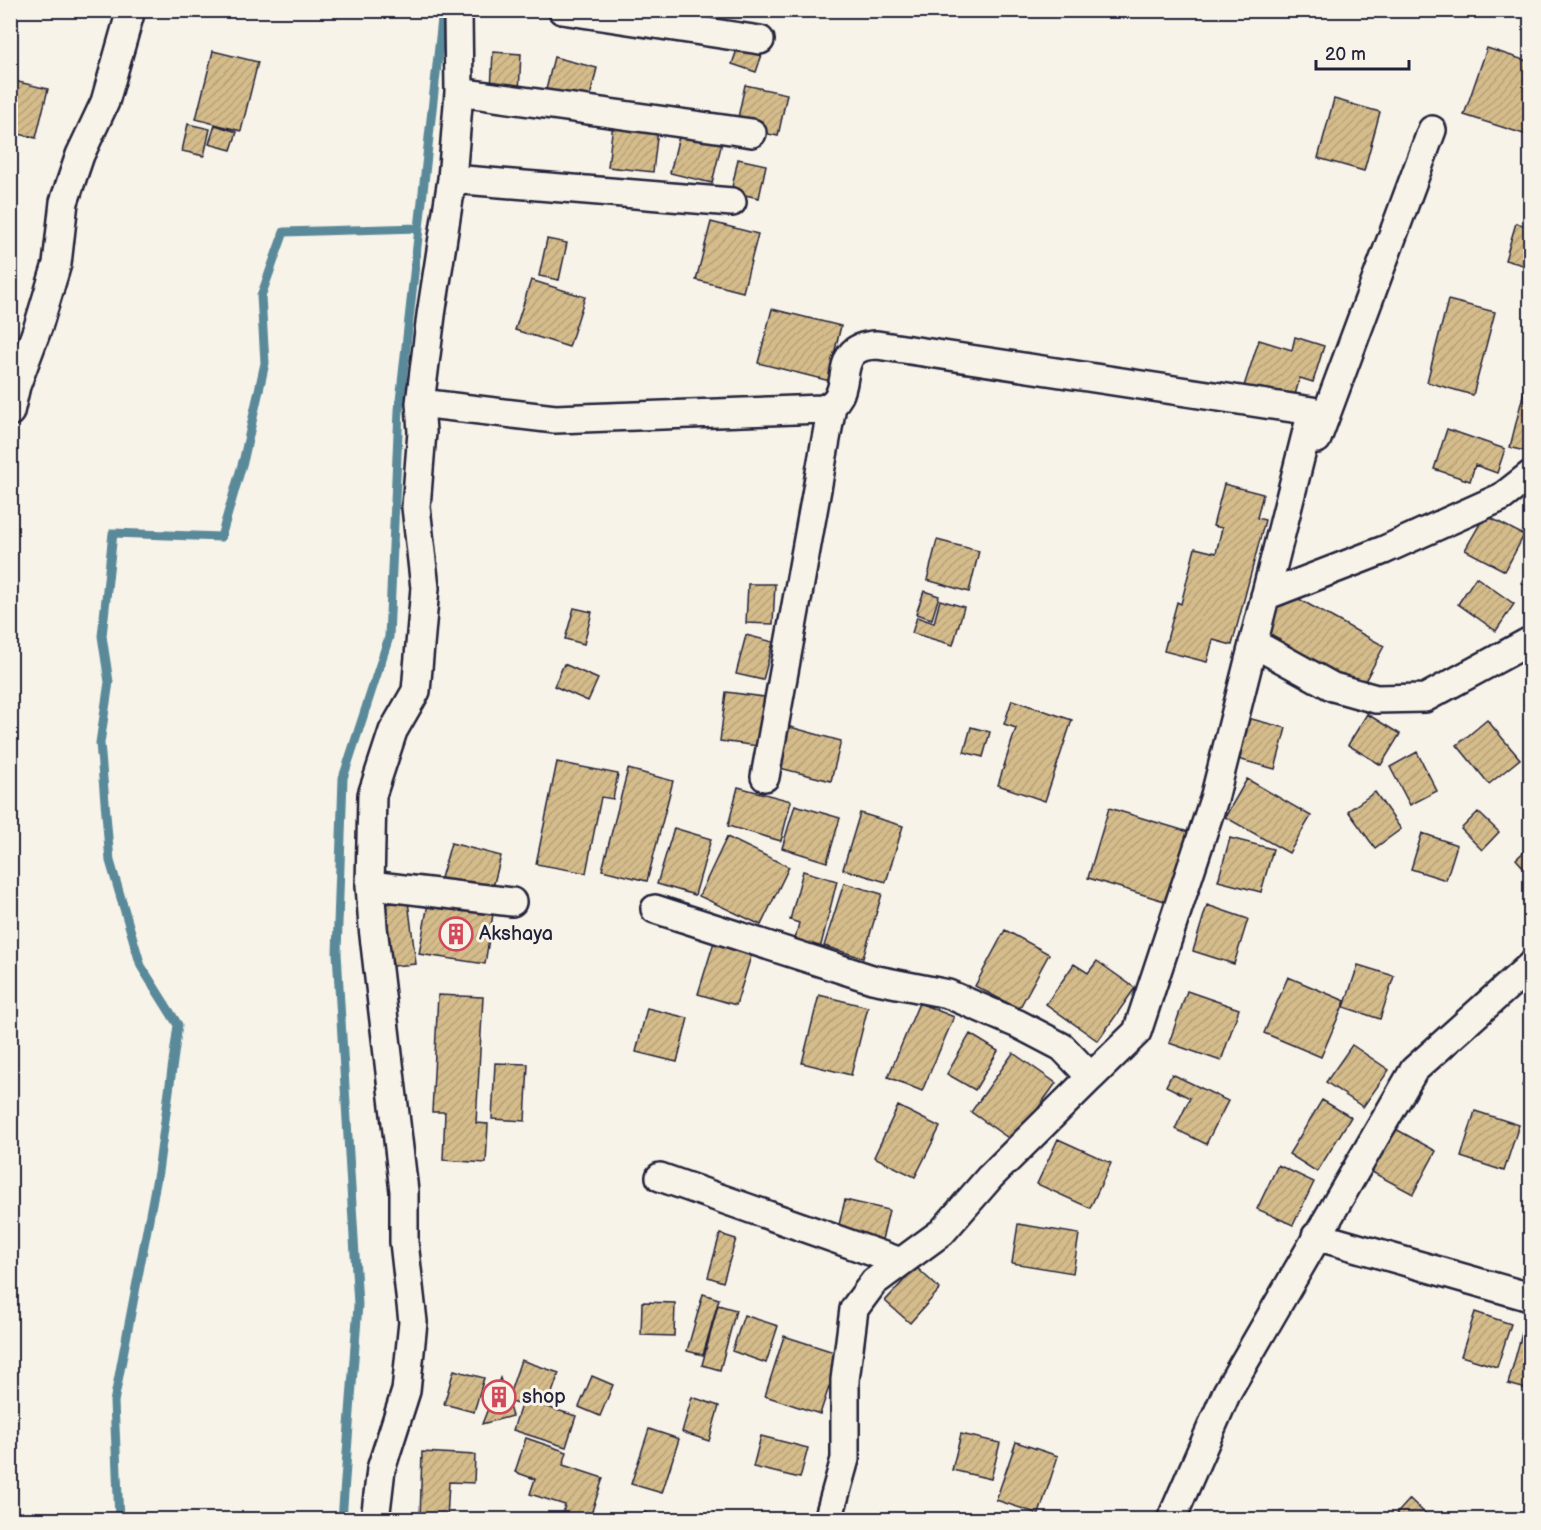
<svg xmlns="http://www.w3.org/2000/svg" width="1541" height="1530" viewBox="0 0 1541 1530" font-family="'Balsamiq Sans',sans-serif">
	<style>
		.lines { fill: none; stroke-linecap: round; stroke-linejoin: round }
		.stream { stroke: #5a8a9a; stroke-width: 9 }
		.building { fill: url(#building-hatch); stroke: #22223b; stroke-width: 1.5 }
		.street-casing { stroke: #22223b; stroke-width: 32 }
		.street { stroke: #f7f3e8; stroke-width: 27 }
		.labels { text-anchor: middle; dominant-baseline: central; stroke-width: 6; stroke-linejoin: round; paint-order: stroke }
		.poi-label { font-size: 20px; fill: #22223b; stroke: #f7f3e8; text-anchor: start }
	</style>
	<defs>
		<pattern id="building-hatch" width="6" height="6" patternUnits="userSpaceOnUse" patternTransform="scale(1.5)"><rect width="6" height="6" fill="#d5bc8b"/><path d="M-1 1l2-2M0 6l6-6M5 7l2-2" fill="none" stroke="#b7a179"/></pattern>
	</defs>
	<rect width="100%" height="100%" fill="#f7f3e8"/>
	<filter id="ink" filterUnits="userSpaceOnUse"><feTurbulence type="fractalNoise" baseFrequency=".0167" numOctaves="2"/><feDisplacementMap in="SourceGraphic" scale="12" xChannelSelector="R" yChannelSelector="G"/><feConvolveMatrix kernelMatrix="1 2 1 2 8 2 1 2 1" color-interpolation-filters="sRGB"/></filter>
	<g filter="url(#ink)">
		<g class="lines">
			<path class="stream" d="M 119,1520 L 114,1402 L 158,1172 L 178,1025 L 141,966 L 110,861 L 100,743 L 109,682 L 102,636 L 113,533 L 221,537 L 244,458 L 265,363 L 261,296 L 284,232 L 419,228
				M 342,1520 L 358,1305 L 337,953 L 343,778 L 389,637 L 399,410 L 443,10"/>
		</g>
		<path class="building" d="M 741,38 L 765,46 L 756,72 L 732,64 Z
			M 1487,48 L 1530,62 L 1530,136 L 1464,115 Z
			M 213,51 L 258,62 L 241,131 L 196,119 Z
			M 493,52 L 521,54 L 519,92 L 491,90 Z
			M 554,57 L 597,68 L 588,105 L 545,94 Z
			M 10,80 L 48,89 L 36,138 L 10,132 Z
			M 745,85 L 787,94 L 778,136 L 736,127 Z
			M 1334,99 L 1380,112 L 1364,171 L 1318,158 Z
			M 613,123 L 658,129 L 653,172 L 608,167 Z
			M 188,124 L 210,129 L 204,156 L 182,151 Z
			M 215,125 L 237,132 L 231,150 L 209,144 Z
			M 681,128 L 723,138 L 712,183 L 670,173 Z
			M 738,159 L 766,165 L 759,198 L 731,192 Z
			M 711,222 L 758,234 L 743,292 L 696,280 Z
			M 1516,223 L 1530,227 L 1530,267 L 1505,260 Z
			M 547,239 L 567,243 L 559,280 L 539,276 Z
			M 531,280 L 585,297 L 569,347 L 515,330 Z
			M 1448,300 L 1495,312 L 1473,395 L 1427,382 Z
			M 772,309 L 841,326 L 833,358 L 839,359 L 834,382 L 758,363 Z
			M 1295,337 L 1324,346 L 1313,382 L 1300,378 L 1293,401 L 1244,386 L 1259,340 L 1292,350 Z
			M 1524,391 L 1530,392 L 1530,453 L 1510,447 Z
			M 1447,429 L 1505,449 L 1497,473 L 1475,465 L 1470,481 L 1434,469 Z
			M 1224,484 L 1263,494 L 1257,518 L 1265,520 L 1232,645 L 1213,640 L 1207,662 L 1164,651 L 1177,602 L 1181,604 L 1195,548 L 1216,553 L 1222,528 L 1213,526 Z
			M 1485,515 L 1524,535 L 1505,571 L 1465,550 Z
			M 937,540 L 979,551 L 969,592 L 927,580 Z
			M 1530,566 L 1530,588 L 1521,583 Z
			M 1476,577 L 1514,604 L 1496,631 L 1458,604 Z
			M 748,584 L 775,584 L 773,624 L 746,623 Z
			M 1279,588 L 1384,646 L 1357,696 L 1274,650 L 1280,639 L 1257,627 Z
			M 924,591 L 939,596 L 932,619 L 916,614 Z
			M 940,600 L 964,607 L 953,645 L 912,633 L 917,617 L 934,623 Z
			M 574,608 L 592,612 L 584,644 L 565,639 Z
			M 746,635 L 773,642 L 763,680 L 736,674 Z
			M 564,664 L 598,679 L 588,701 L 554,686 Z
			M 726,692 L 772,698 L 766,747 L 720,741 Z
			M 1012,700 L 1072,720 L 1045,801 L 998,785 L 1016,728 L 1004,724 Z
			M 1530,708 L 1530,726 L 1524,723 Z
			M 1367,714 L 1400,734 L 1381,765 L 1348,745 Z
			M 1244,717 L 1286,728 L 1275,769 L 1234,758 Z
			M 1487,720 L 1520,759 L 1489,784 L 1457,745 Z
			M 783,725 L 841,741 L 831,781 L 772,766 Z
			M 971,727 L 990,732 L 983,757 L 964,752 Z
			M 1417,752 L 1437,791 L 1410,805 L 1390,767 Z
			M 557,762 L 618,774 L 613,799 L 601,797 L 586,873 L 536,864 Z
			M 628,769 L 673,781 L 647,881 L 602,870 Z
			M 1247,779 L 1311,816 L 1289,853 L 1225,817 Z
			M 738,787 L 791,801 L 781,841 L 728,826 Z
			M 1375,792 L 1401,829 L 1375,848 L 1348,811 Z
			M 795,805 L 840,818 L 827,862 L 782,848 Z
			M 1109,808 L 1192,833 L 1171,903 L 1088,878 Z
			M 1478,812 L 1499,832 L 1482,850 L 1461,829 Z
			M 860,813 L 903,826 L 886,882 L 843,869 Z
			M 674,828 L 711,839 L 695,895 L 657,884 Z
			M 1422,833 L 1457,845 L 1446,880 L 1411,869 Z
			M 727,837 L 789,867 L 761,925 L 699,896 Z
			M 1230,838 L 1273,849 L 1261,892 L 1218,881 Z
			M 451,843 L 501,856 L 492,891 L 441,878 Z
			M 1530,846 L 1530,875 L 1516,859 Z
			M 803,871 L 837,881 L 820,949 L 794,943 L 799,923 L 790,920 Z
			M 844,883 L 882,894 L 863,958 L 824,946 Z
			M 408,901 L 416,964 L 393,966 L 385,904 Z
			M 428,903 L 493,914 L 485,964 L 419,954 Z
			M 1207,905 L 1248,919 L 1234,964 L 1193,951 Z
			M 1005,930 L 1049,954 L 1019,1009 L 975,986 Z
			M 714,942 L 752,953 L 736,1005 L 698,994 Z
			M 1097,961 L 1135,988 L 1098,1041 L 1046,1004 L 1074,964 L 1088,973 Z
			M 1358,965 L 1394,976 L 1380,1019 L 1344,1007 Z
			M 1288,977 L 1345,1001 L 1321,1057 L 1264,1033 Z
			M 1187,991 L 1239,1009 L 1221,1061 L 1169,1043 Z
			M 438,995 L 483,997 L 476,1123 L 488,1124 L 486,1163 L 443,1160 L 445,1112 L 432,1112 Z
			M 819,995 L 868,1007 L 851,1075 L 802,1063 Z
			M 919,1003 L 954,1017 L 922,1091 L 888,1077 Z
			M 647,1008 L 688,1018 L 677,1062 L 636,1052 Z
			M 970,1034 L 998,1051 L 975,1090 L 947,1074 Z
			M 1352,1045 L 1389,1070 L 1363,1107 L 1326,1082 Z
			M 1013,1053 L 1056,1083 L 1014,1142 L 971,1112 Z
			M 495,1063 L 528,1064 L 525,1121 L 492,1119 Z
			M 1530,1067 L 1530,1090 L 1522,1086 Z
			M 1172,1074 L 1228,1101 L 1206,1144 L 1175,1129 L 1190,1098 L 1166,1086 Z
			M 1322,1100 L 1351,1117 L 1317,1172 L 1289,1154 Z
			M 898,1106 L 940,1127 L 915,1177 L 874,1157 Z
			M 1475,1111 L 1519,1125 L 1504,1171 L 1461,1157 Z
			M 1392,1127 L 1436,1151 L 1413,1194 L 1368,1170 Z
			M 1058,1139 L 1111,1163 L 1090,1208 L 1037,1184 Z
			M 1278,1165 L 1314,1182 L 1293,1225 L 1257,1209 Z
			M 845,1200 L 889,1210 L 881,1244 L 837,1233 Z
			M 1018,1224 L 1079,1234 L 1073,1273 L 1012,1263 Z
			M 720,1234 L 736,1239 L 723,1282 L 708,1277 Z
			M 916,1267 L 940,1289 L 910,1323 L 885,1301 Z
			M 703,1294 L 719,1299 L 703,1355 L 687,1351 Z
			M 642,1302 L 675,1303 L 674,1336 L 641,1335 Z
			M 718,1305 L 736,1310 L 720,1370 L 702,1365 Z
			M 1529,1308 L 1530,1309 L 1530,1390 L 1508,1384 Z
			M 1475,1312 L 1511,1324 L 1497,1367 L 1461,1356 Z
			M 744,1315 L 778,1326 L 766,1363 L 732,1351 Z
			M 784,1336 L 840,1354 L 820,1414 L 765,1396 Z
			M 521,1360 L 559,1373 L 547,1407 L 576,1416 L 566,1447 L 513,1430 L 521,1405 L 507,1401 Z
			M 454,1370 L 484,1378 L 474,1412 L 444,1404 Z
			M 592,1376 L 613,1385 L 600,1416 L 579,1407 Z
			M 500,1378 L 512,1416 L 482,1424 Z
			M 692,1397 L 719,1406 L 709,1441 L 682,1432 Z
			M 649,1429 L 679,1439 L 662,1493 L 631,1484 Z
			M 961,1434 L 1000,1443 L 991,1479 L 952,1470 Z
			M 761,1436 L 808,1448 L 800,1478 L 753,1467 Z
			M 526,1438 L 567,1452 L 563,1465 L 603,1478 L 589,1520 L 561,1520 L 565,1505 L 530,1494 L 535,1479 L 515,1472 Z
			M 1016,1442 L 1058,1456 L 1039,1514 L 996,1500 Z
			M 422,1452 L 475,1455 L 474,1483 L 449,1482 L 447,1520 L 420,1520 Z
			M 1410,1499 L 1432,1520 L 1391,1520 Z
			M 1530,1503 L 1530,1520 L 1520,1520 Z
			M 644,1512 L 657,1516 L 656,1520 L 641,1520 Z"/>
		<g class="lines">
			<defs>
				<path id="street" d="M 562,10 L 760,40
					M 459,92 L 752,133
					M 452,179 L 732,202
					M 420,403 L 555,419 L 822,409 C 861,397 825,346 877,345 L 1312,411 L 1214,799 L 1137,1032 L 1091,1077
					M 10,412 L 16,386 L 38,327 L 57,264 L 64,202 L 80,155 L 105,102 L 131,10
					M 1317,439 L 1432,130
					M 1265,596 L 1384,550 L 1502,497 L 1530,475
					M 1253,643 L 1333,687 L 1376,699 L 1425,698 L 1530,641
					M 765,777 L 832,406
					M 370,885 L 512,902
					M 655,909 L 872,979 L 948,994 L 1018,1024 L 1062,1047 L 1091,1077 L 990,1177 L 942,1232 L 874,1282 L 854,1309 L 845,1380 L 845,1459 L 828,1520
					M 660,1177 L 901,1262
					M 1316,1236 L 1530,1297
					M 375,1520 L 381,1469 L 406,1391 L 413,1322 L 404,1242 L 404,1191 L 373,927 L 370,885 L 372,795 L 393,731 L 416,691 L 425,588 L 416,507 L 422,432 L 420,403 L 431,315 L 452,179 L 459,92 L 458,15 L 461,10
					M 1171,1520 L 1227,1392 L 1414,1070 L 1530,966"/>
			</defs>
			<use href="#street" class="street-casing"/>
			<use href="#street" class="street"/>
		</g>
	</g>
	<defs>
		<symbol id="building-ring" viewBox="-11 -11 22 22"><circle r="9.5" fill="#f7f3e8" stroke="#d1495b" stroke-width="1.5"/><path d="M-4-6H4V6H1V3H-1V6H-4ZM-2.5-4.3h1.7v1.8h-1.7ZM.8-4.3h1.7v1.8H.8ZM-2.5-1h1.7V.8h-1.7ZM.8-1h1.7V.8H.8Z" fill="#d1495b"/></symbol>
	</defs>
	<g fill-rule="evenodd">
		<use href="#building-ring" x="437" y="915" width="38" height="38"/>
		<use href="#building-ring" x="480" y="1378" width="38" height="38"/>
	</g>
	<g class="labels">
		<g class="poi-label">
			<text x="479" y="934">Akshaya</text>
			<text x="522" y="1397">shop</text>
		</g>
	</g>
	<rect width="1541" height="1530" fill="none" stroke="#f7f3e8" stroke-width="36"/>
	<rect x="18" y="18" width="1505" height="1494" fill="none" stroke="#22223b" stroke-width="2" filter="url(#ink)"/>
	<path d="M1316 60v9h93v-9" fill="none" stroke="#22223b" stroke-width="3"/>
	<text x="1325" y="60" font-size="18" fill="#22223b" stroke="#f7f3e8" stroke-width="4.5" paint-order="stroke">20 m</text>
</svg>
